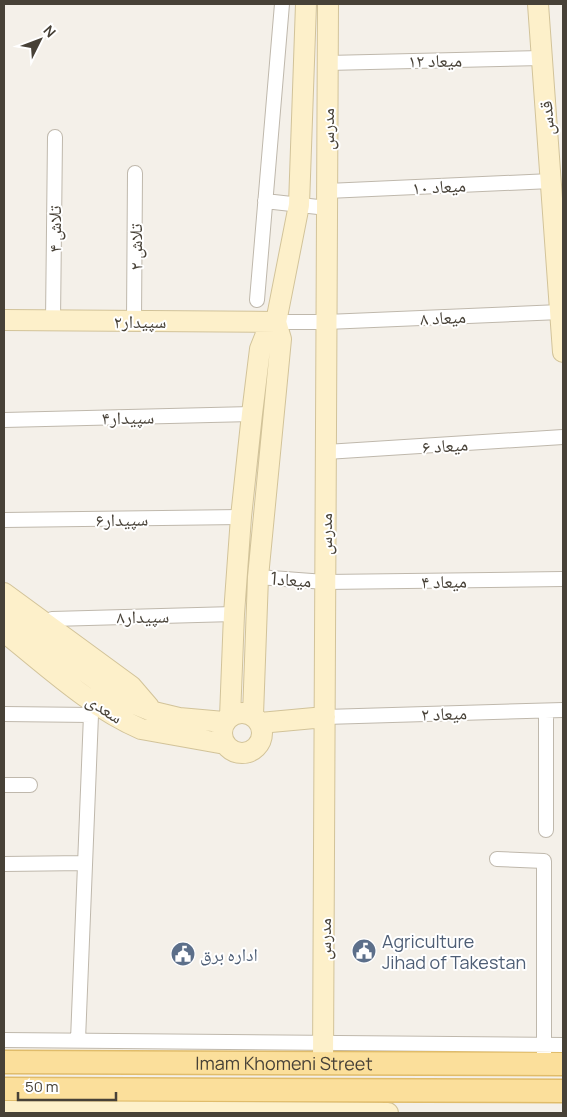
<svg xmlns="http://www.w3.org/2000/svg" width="567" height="1117" viewBox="0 0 567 1117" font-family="Manrope,'Noto Naskh Arabic',sans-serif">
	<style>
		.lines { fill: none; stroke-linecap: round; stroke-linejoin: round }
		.street-casing { stroke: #bfb8ac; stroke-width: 16 }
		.secondary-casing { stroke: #d2c399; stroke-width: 22 }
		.primary-casing { stroke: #e0bc6a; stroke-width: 25 }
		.street { stroke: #fff; stroke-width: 14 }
		.secondary { stroke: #fdf0ca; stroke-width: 20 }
		.primary { stroke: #fbdf9b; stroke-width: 22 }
		.labels { text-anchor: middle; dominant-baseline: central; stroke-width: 4; stroke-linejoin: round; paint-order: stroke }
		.street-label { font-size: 18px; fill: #474137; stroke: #fff }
		.service-label { font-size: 18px; fill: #4e5e75; stroke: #fff; text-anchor: start }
	</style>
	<rect width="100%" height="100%" fill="#f4f0e9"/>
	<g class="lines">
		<defs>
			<path id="street" d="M 327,63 L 542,58
				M 327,191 L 551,181
				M 265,201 L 327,208
				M 257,300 L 282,4
				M 53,321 L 55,137
				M 134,321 L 135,173
				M 276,322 L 326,322 L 560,312
				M 4,420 L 252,414
				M 326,452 L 563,437
				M 4,520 L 241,517
				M 258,577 L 325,582 L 563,579
				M 52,619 L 234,614
				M 4,714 L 91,715 L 78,1040
				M 325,717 L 563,710
				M 4,785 L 30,785
				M 546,830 L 546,711
				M 497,859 L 544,861 L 544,1053
				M 4,864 L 85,863
				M 4,1040 L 563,1045"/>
			<path id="secondary" d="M 538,4 L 563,352
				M 4,320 L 276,322
				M 4,593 L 131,686 L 149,707
				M 4,613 L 106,687 L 125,700 L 154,712 L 179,718 L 224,722
				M 4,632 C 47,666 90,707 141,729 L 225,744
				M222 733a20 20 0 1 1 40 0a20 20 0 1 1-40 0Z
				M 253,715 L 258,577 L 281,339 L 276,322 L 299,205 L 306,4
				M 230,717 L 234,614 L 241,517 L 252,414 L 260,349 L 266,334 L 276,322
				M 260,723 L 325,717
				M 323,1063 L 328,4
				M 4,1111 L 388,1113"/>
			<g id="primary">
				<path id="s1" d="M 4,1062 L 563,1064"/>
				<path d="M 4,1089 L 563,1091"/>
			</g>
		</defs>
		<use href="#street" class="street-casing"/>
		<use href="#secondary" class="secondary-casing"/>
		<use href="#primary" class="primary-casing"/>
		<use href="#street" class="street"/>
		<use href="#secondary" class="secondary"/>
		<use href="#primary" class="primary"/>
	</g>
	<defs>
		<symbol id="civic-disc" viewBox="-11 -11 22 22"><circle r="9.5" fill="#5c6f8a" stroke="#fff"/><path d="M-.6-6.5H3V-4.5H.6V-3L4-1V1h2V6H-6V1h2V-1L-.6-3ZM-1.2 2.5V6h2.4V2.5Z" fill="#fff"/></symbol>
	</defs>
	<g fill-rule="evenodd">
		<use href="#civic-disc" x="350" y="937" width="28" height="28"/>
		<use href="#civic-disc" x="169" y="940" width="28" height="28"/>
	</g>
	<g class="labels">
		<g class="street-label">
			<text transform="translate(435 60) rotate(-1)">میعاد ۱۲</text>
			<text transform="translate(546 118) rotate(-94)">قدس</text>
			<text transform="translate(327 129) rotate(-90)">مدرس</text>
			<text transform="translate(439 186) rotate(-3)">میعاد ۱۰</text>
			<text transform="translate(54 229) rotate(-90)">تلاش ۴</text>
			<text transform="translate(135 247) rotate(-90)">تلاش ۲</text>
			<text transform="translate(443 317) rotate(-3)">میعاد ۸</text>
			<text x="140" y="321">سپیدار۲</text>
			<text transform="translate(128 417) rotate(-1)">سپیدار۴</text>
			<text transform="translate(445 445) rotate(-4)">میعاد ۶</text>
			<text transform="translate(122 519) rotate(-1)">سپیدار۶</text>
			<text transform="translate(325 534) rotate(-90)">مدرس</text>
			<text transform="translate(291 579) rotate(4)">میعاد1</text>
			<text transform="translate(444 581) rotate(-1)">میعاد ۴</text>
			<text transform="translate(143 616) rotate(-1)">سپیدار۸</text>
			<text transform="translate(105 708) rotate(33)">سعدی</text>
			<text transform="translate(444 713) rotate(-2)">میعاد ۲</text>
			<text transform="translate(324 939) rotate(-90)">مدرس</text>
			<text stroke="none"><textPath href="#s1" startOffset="280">Imam Khomeni Street</textPath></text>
		</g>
		<g class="service-label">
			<text x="382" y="941">Agriculture<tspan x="382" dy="21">Jihad of Takestan</tspan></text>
			<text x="200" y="954">اداره برق</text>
		</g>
	</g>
	<rect width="567" height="1117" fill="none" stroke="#474137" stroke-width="10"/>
	<g transform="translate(40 40) rotate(48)" stroke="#ffffff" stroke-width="4" paint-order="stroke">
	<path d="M0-4L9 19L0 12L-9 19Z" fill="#474137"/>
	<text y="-8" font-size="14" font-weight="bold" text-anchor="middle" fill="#474137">N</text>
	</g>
	<path d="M18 1092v8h98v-8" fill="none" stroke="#474137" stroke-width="2.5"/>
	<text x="25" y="1092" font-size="15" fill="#474137" stroke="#ffffff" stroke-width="4" paint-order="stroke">50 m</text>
</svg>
